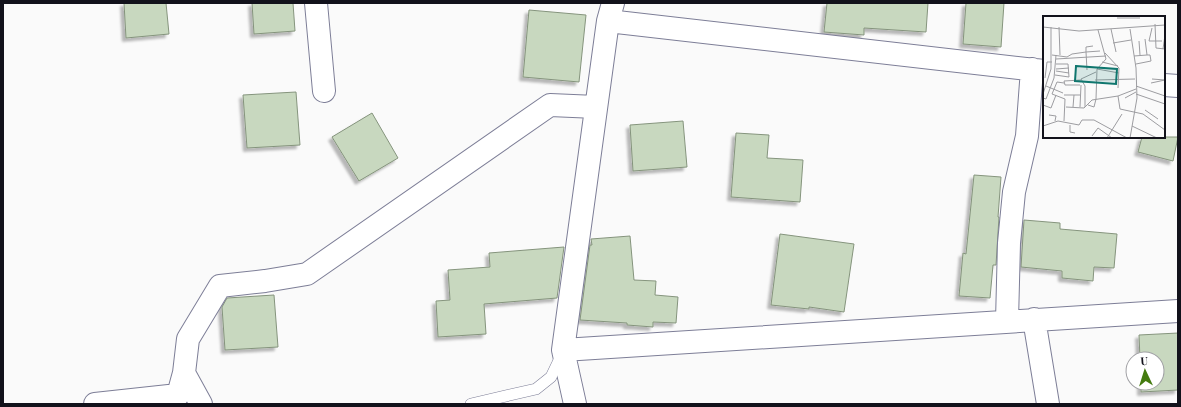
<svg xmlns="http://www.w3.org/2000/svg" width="1181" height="407" viewBox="0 0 1181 407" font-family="'Playfair Display',serif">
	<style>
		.building { fill: #c8d8bf; stroke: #85947d; filter: url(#shadow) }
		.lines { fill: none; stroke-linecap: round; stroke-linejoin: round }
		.lane-casing { stroke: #7d7e97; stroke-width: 12 }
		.street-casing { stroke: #7d7e97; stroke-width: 24 }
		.lane { stroke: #fff; stroke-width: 11 }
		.street { stroke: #fff; stroke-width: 22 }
		.inset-road { fill: none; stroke: #9d9da1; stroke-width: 1 }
		.view { fill: #0f766e; fill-opacity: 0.15; stroke: #0f766e; stroke-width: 2 }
		.inset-edge { fill: none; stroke: #12121b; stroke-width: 2 }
	</style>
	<defs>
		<filter id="shadow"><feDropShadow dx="-3.5" dy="3.5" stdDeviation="1" flood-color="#0004"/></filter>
	</defs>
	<rect width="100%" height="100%" fill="#fafafa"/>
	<path class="building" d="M 124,3 L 166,3 L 169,34 L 126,38 Z
		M 252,3 L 293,3 L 295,31 L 254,34 Z
		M 827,3 L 928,3 L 926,32 L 864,28 L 864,35 L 824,32 Z
		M 966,3 L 1004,3 L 1001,47 L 963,44 Z
		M 529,10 L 586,15 L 579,82 L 523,77 Z
		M 296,92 L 300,145 L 247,148 L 243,95 Z
		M 372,113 L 398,158 L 359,181 L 332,137 Z
		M 683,121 L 687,167 L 633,171 L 630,125 Z
		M 736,133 L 769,135 L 767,158 L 803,160 L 800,202 L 731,197 Z
		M 1142,137 L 1178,137 L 1173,161 L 1138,152 Z
		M 974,175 L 1001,177 L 998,217 L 999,217 L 996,265 L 993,265 L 990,298 L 959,296 L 963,253 L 966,254 Z
		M 1024,220 L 1060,223 L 1060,229 L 1117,234 L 1114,268 L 1094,267 L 1093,281 L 1062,278 L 1062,271 L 1021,267 Z
		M 780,234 L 854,244 L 844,312 L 809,307 L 809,309 L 771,305 Z
		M 630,236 L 634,280 L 656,281 L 655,295 L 678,297 L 676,323 L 653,322 L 653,327 L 627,325 L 627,323 L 580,320 L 590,245 L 592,245 L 591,239 Z
		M 564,247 L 557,298 L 484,304 L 486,334 L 438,337 L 436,301 L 450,300 L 448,270 L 490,267 L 489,253 Z
		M 274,295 L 278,347 L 225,350 L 222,307 L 227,298 Z
		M 1178,333 L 1178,390 L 1141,392 L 1141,383 L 1157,383 L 1157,359 L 1140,359 L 1139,335 Z"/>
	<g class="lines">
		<defs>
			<path id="lane" d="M 471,404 L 536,389 L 551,377 L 562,354"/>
			<path id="street" d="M 316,3 L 324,91
				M 608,21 L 1044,71
				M 1164,85 L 1178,86
				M 1034,319 L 1048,404
				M 1007,321 L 1009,243 L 1014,192 L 1027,136 L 1032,69
				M 563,350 L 1178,311
				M 95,404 L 178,395 L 184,373
				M 201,404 L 184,373 L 188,339 L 220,286 L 265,281 L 307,274 L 550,105 L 596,107
				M 575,404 L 563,350 L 608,21 L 613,3"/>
		</defs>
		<use href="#lane" class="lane-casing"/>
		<use href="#street" class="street-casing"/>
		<use href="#lane" class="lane"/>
		<use href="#street" class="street"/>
	</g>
	<g transform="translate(1043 16)">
		<rect width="122" height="122" fill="#fafafa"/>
		<path class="inset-road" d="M 74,2 L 97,2M 112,8 L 113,32 L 122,33M 0,11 L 36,15 L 122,9M 16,11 L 17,39M 109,12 L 106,25 L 119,25M 68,13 L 73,36M 96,25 L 97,39M 70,27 L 88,24M 50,30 L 43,31 L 43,36 L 57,35M 120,33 L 122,19M 62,37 L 76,52 L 75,72M 9,39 L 24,41 L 29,38 L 43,36 L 44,54M 91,40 L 104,39M 13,43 L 63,40M 59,46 L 75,50M 93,48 L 108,45 L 107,39 L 104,39 L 102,23M 13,53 L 26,52M 54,53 L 76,57M 13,55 L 26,57M 12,59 L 26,61 L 25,48 L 13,48M 2,62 L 4,46 L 9,46M 109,63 L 122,64M 52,64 L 92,63M 108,67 L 122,64M 37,69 L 22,69 L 21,65 L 38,64M 3,70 L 20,77M 93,70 L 122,80M 0,78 L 8,53 L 8,11M 93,78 L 122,88M 21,79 L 37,79M 75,80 L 77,93 L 100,98 L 122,114M 0,82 L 3,83 L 11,62 L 13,39M 82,82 L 93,76M 53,83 L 54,53 L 63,43 L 55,14M 0,89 L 8,92 L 13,79M 45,89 L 51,91 L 53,83M 23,91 L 41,92 L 49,84 L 75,80 L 93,73M 30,91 L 31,79M 37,91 L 38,69M 42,91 L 42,70 L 38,63 L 53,56M 102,94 L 115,103M 6,99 L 13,100 L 12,105M 21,105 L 22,83 L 9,78 L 14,66 L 21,67M 27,109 L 27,116 L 32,117M 0,110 L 15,105 L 36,109 L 39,104 L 51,104 L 84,122M 89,110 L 114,122M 49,120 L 55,112 L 69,122M 64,122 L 79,98M 87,122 L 94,82 L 93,52 L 87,13"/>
		<path class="view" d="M 33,50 L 74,53 L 73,68 L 32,65 Z"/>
		<rect width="122" height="122" class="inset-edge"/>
	</g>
	<rect width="1181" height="407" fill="none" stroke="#12121b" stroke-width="8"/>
	<g transform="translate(1145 371) rotate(356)"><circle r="19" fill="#ffffff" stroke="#a0a0a4"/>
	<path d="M0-3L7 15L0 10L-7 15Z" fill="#447b10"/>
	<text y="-6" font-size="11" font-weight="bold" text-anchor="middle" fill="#12121b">U</text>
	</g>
</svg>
